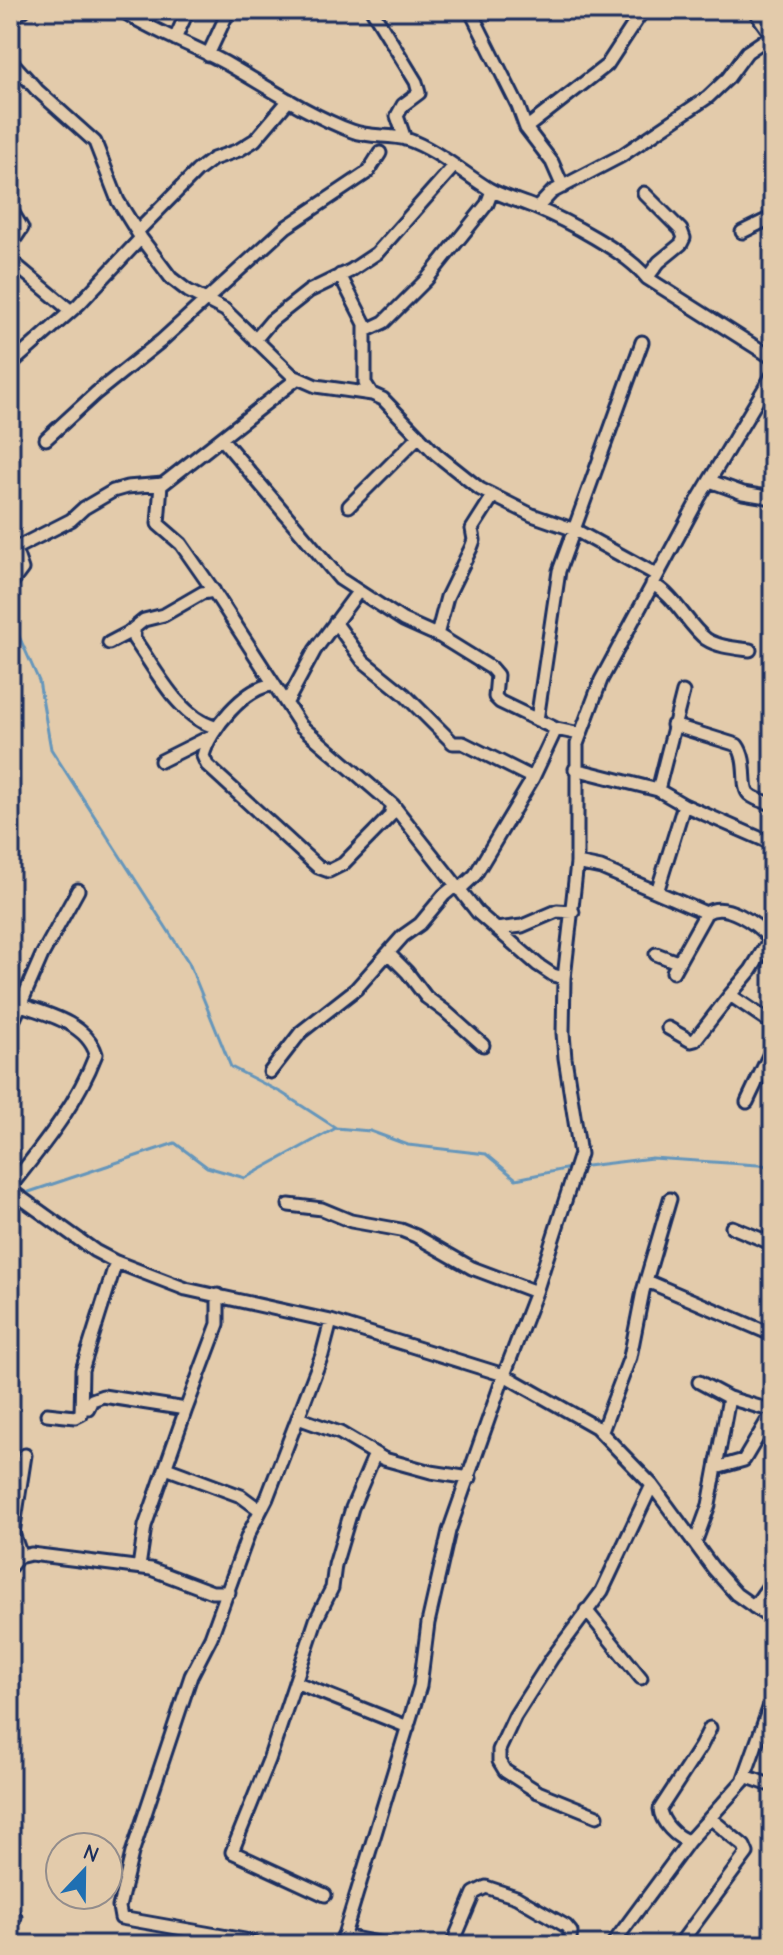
<svg xmlns="http://www.w3.org/2000/svg" width="783" height="1955" viewBox="0 0 783 1955" font-family="'Comic Neue',sans-serif">
	<style>
		.lines { fill: none; stroke-linecap: round; stroke-linejoin: round }
		.stream { stroke: #6596bb; stroke-width: 3 }
		.minor-casing { stroke: #1b2f5e; stroke-width: 17 }
		.minor { stroke: #e3cbab; stroke-width: 11 }
	</style>
	<rect width="100%" height="100%" fill="#e3cbab"/>
	<filter id="ink" filterUnits="userSpaceOnUse"><feTurbulence type="fractalNoise" baseFrequency=".0125" numOctaves="2"/><feDisplacementMap in="SourceGraphic" scale="16" xChannelSelector="R" yChannelSelector="G"/><feConvolveMatrix kernelMatrix="1 2 1 2 8 2 1 2 1" color-interpolation-filters="sRGB"/></filter>
	<g filter="url(#ink)">
		<g class="lines">
			<path class="stream" d="M 10,616 L 39,681 L 51,749 L 189,963 L 231,1067 L 282,1093 L 336,1128 L 370,1131 L 408,1145 L 486,1154 L 516,1179 L 570,1168
				M 578,1167 L 652,1158 L 773,1166
				M 23,1194 L 175,1143 L 207,1167 L 245,1178 L 336,1128"/>
			<defs>
				<path id="minor" d="M 121,10 C 155,33 194,45 229,65 C 269,88 309,115 352,131 C 370,138 389,134 406,139 C 436,149 463,173 489,189 C 503,197 520,201 534,207 C 565,220 627,252 647,278 L 773,358
					M 372,10 L 416,82 L 419,93 L 403,105 L 397,116 L 405,139
					M 470,10 L 518,106 L 526,128 L 552,162 L 563,187
					M 754,10 L 773,37
					M 10,19 L 24,10
					M 175,39 L 188,10
					M 208,55 L 229,10
					M 10,60 L 37,90 L 95,142 L 118,201 L 141,238 L 171,278 L 188,291 L 225,310 L 293,376 L 316,386 L 372,394 L 383,399 L 436,454 L 480,489 L 532,515 L 575,530 L 657,575
					M 526,128 L 607,65 L 643,10
					M 644,193 L 681,230 L 684,238 L 681,244 L 659,262 L 647,278
					M 10,208 L 22,228 L 10,246
					M 537,208 L 552,192 L 621,156 L 708,97 L 728,78 L 747,52 L 772,35
					M 137,232 L 197,171 L 213,159 L 239,150 L 255,140 L 289,100
					M 742,232 L 773,217
					M 10,260 L 71,311
					M 340,275 L 365,324 L 365,383 L 372,394
					M 365,331 L 384,322 L 427,279 L 487,204 L 492,191
					M 255,340 L 271,321 L 309,291 L 350,271 L 377,253 L 454,166
					M 10,365 L 79,304 L 141,238
					M 46,439 L 96,393 L 161,341 L 286,227 L 368,172 L 380,153
					M 222,439 L 340,579 L 403,620 L 441,637 L 491,668 L 497,675 L 495,697 L 500,702 L 556,729 L 580,734
					M 710,481 L 743,493 L 773,498
					M 161,484 L 158,524 L 181,544 L 211,587 L 301,726 L 393,805 L 478,913 L 538,965 L 553,975 L 564,978
					M 349,506 L 419,436
					M 652,584 C 675,595 688,626 706,639 C 718,647 735,648 750,650
					M 10,585 L 22,569 L 16,552 L 18,547 L 71,520 L 84,508 L 113,491 L 127,487 L 163,484 L 298,378
					M 335,622 L 363,661 L 404,694 L 453,743 L 463,743 L 533,778
					M 134,628 L 134,639 C 155,668 179,718 215,727
					M 437,635 L 447,597 L 471,548 L 474,540 L 472,529 L 493,496
					M 109,643 L 128,633 L 144,620 L 164,615 L 202,593 L 214,591
					M 273,685 C 246,686 209,730 203,756 L 207,765 L 318,867 L 329,871 L 343,864 L 390,816 L 393,805
					M 287,702 L 315,650 L 358,592
					M 537,720 L 559,571 L 642,342
					M 673,725 L 737,745 C 749,761 741,787 749,794 C 755,800 766,802 773,804
					M 161,761 L 209,737
					M 575,769 L 658,790 L 684,805 L 773,844
					M 658,790 L 683,692
					M 577,863 L 601,868 L 706,913
					M 459,890 L 475,875 L 533,778 L 556,729
					M 657,892 L 684,805
					M 496,929 L 522,926 L 557,911 L 573,912
					M 389,954 L 407,972 L 426,997 L 445,1011 L 483,1045
					M 656,954 L 677,962
					M 673,972 L 706,913 C 725,900 757,924 770,939 L 751,970 L 730,995
					M 10,1023 L 15,1017 L 42,955 L 78,890
					M 668,1028 L 691,1041 L 695,1040 L 730,995 L 773,1024
					M 270,1072 L 301,1032 L 356,989 L 403,936 L 420,924 L 444,895 L 456,885
					M 747,1102 L 773,1047
					M 10,1187 C 44,1144 76,1106 96,1054 C 87,1024 48,1014 21,1005
					M 10,1190 L 95,1251 L 116,1262 L 186,1289 L 331,1321 L 504,1375 L 596,1427 L 652,1485 L 713,1568 L 736,1594 L 773,1620
					M 289,1205 L 322,1209 L 351,1221 L 401,1230 L 416,1236 L 472,1268 L 536,1292
					M 732,1227 L 773,1244
					M 647,1281 L 773,1335
					M 699,1382 L 729,1398 L 773,1411
					M 82,1407 L 88,1408 L 92,1400 L 103,1396 L 186,1409
					M 47,1414 L 75,1417 L 81,1414 L 82,1370 L 116,1262
					M 298,1418 L 340,1433 L 384,1459 L 431,1472 L 470,1478
					M 602,1431 L 630,1357 L 643,1291 L 670,1199
					M 166,1468 L 241,1496 L 260,1510
					M 716,1468 L 744,1460 L 773,1411
					M 695,1543 L 709,1505 L 729,1398
					M 21,1556 L 13,1533 L 25,1455
					M 10,1567 L 18,1557 L 31,1554 L 151,1569 L 212,1592 L 229,1592
					M 139,1567 L 145,1526 L 186,1409 L 218,1324 L 218,1295
					M 754,1607 L 773,1580
					M 586,1610 L 641,1678
					M 295,1682 L 408,1727
					M 745,1776 L 773,1786
					M 597,1816 L 538,1792 L 505,1771 L 499,1761 L 499,1750 L 515,1716 L 552,1658 L 602,1591 L 652,1485
					M 689,1841 C 676,1838 661,1822 660,1809 L 701,1746 L 710,1728
					M 325,1895 L 232,1852 L 269,1760 L 316,1620 L 332,1588 L 335,1565 L 352,1508 L 375,1454
					M 10,1917 L 15,1917
					M 343,1936 L 389,1945
					M 256,1945 L 245,1940 L 121,1918 L 119,1907 L 132,1853 L 191,1676 L 211,1637 L 248,1535 L 267,1498 L 322,1355 L 331,1321
					M 341,1945 L 420,1686 L 428,1623 L 449,1531 L 504,1375 L 536,1292 L 580,1154 L 565,1058 L 563,1033 L 564,978 L 577,863 L 577,744 L 601,680 L 699,498 L 773,374
					M 452,1945 L 474,1893 L 486,1887 L 516,1897 L 566,1926 L 571,1932 L 569,1945
					M 612,1945 L 689,1841 L 743,1781 L 773,1697
					M 679,1945 L 747,1853 L 744,1846 L 710,1818
					M 768,1945 L 773,1936"/>
			</defs>
			<use href="#minor" class="minor-casing"/>
			<use href="#minor" class="minor"/>
		</g>
	</g>
	<rect width="783" height="1955" fill="none" stroke="#e3cbab" stroke-width="40"/>
	<rect x="20" y="20" width="743" height="1915" fill="none" stroke="#1b2f5e" stroke-width="3" filter="url(#ink)"/>
	<g transform="translate(84 1871) rotate(22)"><circle r="38" fill="#e3cbab" stroke="#938d8c" stroke-width="2"/>
	<path d="M0-6L14 30L0 20L-14 30Z" fill="#1f6fb2"/>
	<text y="-12" font-size="22" font-weight="bold" text-anchor="middle" fill="#1b2f5e">N</text>
	</g>
</svg>
